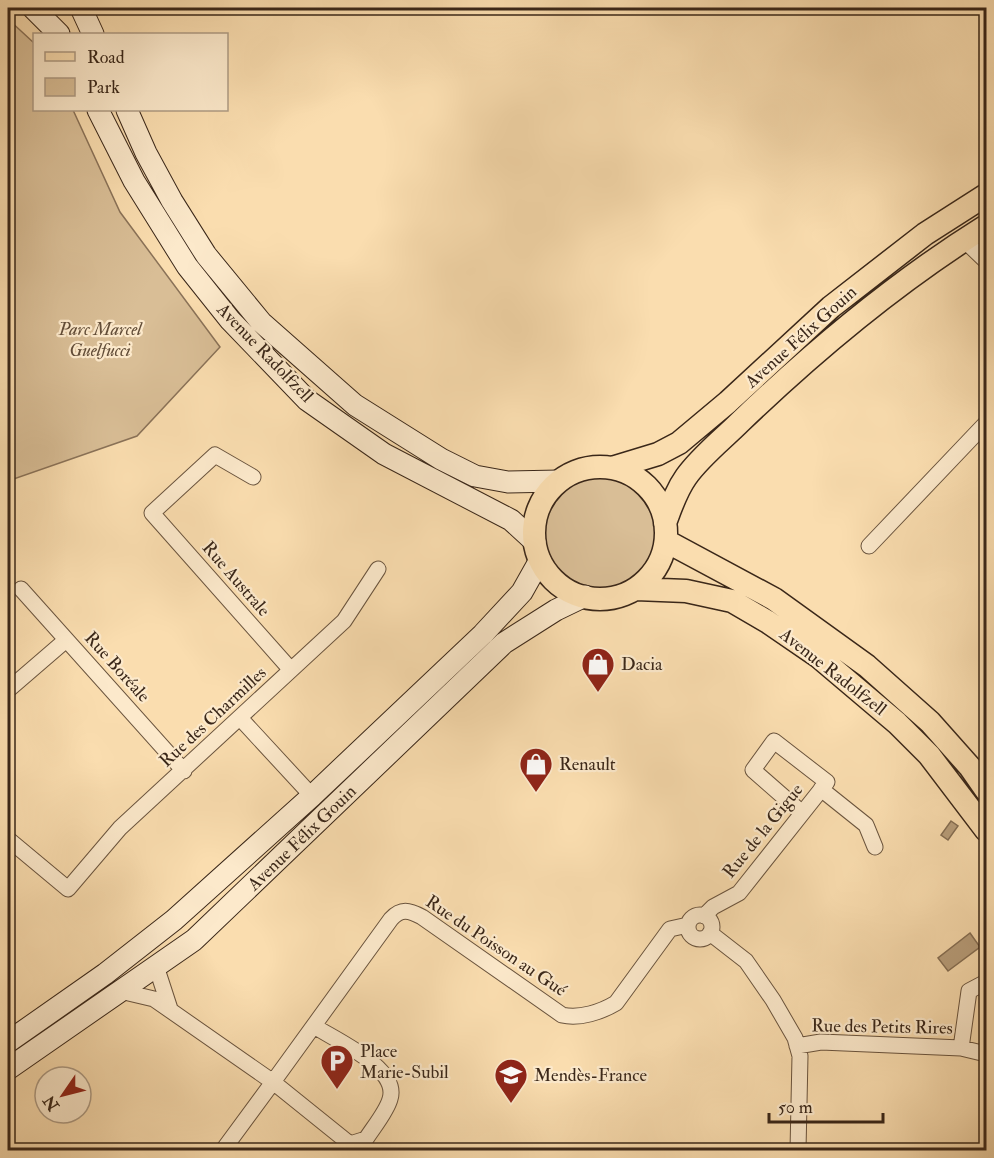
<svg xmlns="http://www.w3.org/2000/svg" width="994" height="1158" viewBox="0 0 994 1158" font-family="'IM FELL Double Pica',serif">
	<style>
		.green { fill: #d9be96; stroke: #8a7258; stroke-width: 1.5 }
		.water { fill: #b99f7c; stroke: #866f54; stroke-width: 1.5 }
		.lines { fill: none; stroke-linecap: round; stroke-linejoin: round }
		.street-casing { stroke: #6a543e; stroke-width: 17 }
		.secondary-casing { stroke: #3a2719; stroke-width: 23 }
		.primary-casing { stroke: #3a2719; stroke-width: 25 }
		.street { stroke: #fce9cb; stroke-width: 15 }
		.secondary { stroke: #fce9cb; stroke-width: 21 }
		.primary { stroke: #faddaf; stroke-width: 22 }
		.labels { text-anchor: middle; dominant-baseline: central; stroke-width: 4.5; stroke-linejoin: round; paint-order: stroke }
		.park-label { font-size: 18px; font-style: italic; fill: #624d38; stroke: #fce9cb }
		.street-label { font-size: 18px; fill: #3a2719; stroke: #fce9cb }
		.poi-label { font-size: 18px; fill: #3a2719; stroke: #fce9cb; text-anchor: start }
	</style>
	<rect width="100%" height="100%" fill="#faddaf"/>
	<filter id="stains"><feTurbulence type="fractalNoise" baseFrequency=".00333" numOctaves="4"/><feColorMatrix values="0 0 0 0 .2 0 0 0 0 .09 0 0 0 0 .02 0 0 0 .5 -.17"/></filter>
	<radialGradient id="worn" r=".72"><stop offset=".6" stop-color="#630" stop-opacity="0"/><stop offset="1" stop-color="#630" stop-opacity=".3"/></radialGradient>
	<path class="green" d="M 8,19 L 34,43 L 34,110 L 73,110 L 120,212 L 220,347 L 137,436 L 8,481 Z
		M544 532a56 56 0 1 1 112 0a56 56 0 1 1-112 0Z"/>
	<path class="water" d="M 951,821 L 958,826 L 948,840 L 941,835 Z
		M 970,933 L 980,947 L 948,971 L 938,958 Z"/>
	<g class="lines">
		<defs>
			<path id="street" d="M 964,240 L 986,261
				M 253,477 L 215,455 L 152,513 L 291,670
				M 869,546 L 986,423
				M 21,589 L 184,771
				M 8,690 L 66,640
				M 240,718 L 312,796
				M 821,789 L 866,825 L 875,847
				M 8,839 L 68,889 L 120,828 L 344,621 L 378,569
				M688 927a12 12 0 1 1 24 0a12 12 0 1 1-24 0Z
				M 704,916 L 713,907 L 739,893 L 827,782 L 774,741 L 753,770 L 802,813
				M 710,933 L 746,961 L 773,1000 L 795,1038 L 800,1056 L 798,1150
				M 156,966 L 170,1009
				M 120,991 L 154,999 L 273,1082 L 391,919 C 401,908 409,910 422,917 L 562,1015 C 580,1019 601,1012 616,1003 L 670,929 L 688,925
				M 797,1046 L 821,1042 L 961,1048 L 969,991 L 986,982
				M 961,1048 L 986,1054
				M 223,1150 L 273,1082 L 350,1144 L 366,1139 C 373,1128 387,1111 390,1099 C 400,1068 335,1040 314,1026"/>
			<path id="secondary" d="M 33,8 L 59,34
				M 81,8 L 93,34
				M 98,110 L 134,181 L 187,266 L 230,320 L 307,400 L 384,454 L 511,520 L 535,542
				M 127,110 L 146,153 L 172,201 L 206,255 L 261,322 L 355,405 L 441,459 L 475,476 L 508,482 L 559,481
				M 8,1042 L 105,974 L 174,920 L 312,796 L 483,634 L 522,592 L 540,560
				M 8,1069 L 194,940 L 504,643 L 556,610 L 585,596"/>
			<path id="primary" d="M534 533a66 66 0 1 1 132 0a66 66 0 1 1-132 0Z
				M 612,468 L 658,454 L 679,443 L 728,402 L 831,307 L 925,234 L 986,195
				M 665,523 C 671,507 676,491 686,477 C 700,457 723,439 740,422 C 815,350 898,281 986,226
				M 666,541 L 774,599 L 867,666 L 930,722 L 970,767 L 986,790
				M 636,589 L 686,591 L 732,601 L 768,622 L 819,657 L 897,723 L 929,755 L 986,830"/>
		</defs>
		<use href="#street" class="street-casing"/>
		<use href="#secondary" class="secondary-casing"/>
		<use href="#primary" class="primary-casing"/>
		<use href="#street" class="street"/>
		<use href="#secondary" class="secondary"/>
		<use href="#primary" class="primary"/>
	</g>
	<defs>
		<symbol id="shop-pin" viewBox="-11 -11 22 30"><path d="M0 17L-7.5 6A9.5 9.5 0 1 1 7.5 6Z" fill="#8f2418" stroke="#fce9cb"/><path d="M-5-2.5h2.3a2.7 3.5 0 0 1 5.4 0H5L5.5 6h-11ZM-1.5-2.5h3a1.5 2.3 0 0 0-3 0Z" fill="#fff"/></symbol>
		<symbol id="parking-pin" viewBox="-11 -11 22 30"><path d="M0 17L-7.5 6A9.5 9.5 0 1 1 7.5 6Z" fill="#8f2418" stroke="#fce9cb"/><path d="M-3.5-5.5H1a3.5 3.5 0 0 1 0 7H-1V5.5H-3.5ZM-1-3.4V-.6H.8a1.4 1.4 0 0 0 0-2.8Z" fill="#fff"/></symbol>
		<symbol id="school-pin" viewBox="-11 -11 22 30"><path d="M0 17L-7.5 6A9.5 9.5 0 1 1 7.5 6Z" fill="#8f2418" stroke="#fce9cb"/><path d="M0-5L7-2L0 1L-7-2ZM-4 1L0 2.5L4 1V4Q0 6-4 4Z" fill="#fff"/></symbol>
	</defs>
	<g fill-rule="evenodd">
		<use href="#shop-pin" x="579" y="645" width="38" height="52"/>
		<use href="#shop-pin" x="517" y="745" width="38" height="52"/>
		<use href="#parking-pin" x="318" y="1042" width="38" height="52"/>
		<use href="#school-pin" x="492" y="1056" width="38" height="52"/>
	</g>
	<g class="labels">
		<g class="park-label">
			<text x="100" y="329">Parc Marcel<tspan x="100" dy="21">Guelfucci</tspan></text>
		</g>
		<g class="street-label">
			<text transform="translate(801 337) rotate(-42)">Avenue Félix Gouin</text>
			<text transform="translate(265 353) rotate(46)">Avenue Radolfzell</text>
			<text transform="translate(236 579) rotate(49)">Rue Australe</text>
			<text transform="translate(117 667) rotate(48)">Rue Boréale</text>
			<text transform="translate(833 672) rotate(38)">Avenue Radolfzell</text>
			<text transform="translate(213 717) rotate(-43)">Rue des Charmilles</text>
			<text transform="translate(763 831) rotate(-51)">Rue de la Gigue</text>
			<text transform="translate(302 838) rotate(-44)">Avenue Félix Gouin</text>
			<text transform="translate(496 946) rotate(34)">Rue du Poisson au Gué</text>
			<text transform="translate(882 1027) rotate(1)">Rue des Petits Rires</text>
		</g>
		<g class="poi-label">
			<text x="621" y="664">Dacia</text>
			<text x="559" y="764">Renault</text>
			<text x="360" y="1051">Place<tspan x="360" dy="21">Marie-Subil</tspan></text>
			<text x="534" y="1075">Mendès-France</text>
		</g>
	</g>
	<rect width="994" height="1158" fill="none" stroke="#faddaf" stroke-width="30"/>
	<rect x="9" y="9" width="976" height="1140" fill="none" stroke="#3a2719" stroke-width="3"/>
	<rect x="15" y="15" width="964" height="1128" fill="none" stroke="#3a2719" stroke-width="1.5"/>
	<rect x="33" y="33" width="195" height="78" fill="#fce9cb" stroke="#ae9b84" stroke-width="1.5"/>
	<rect x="45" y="52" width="30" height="9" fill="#faddaf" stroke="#ae9b84" stroke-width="1.5"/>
	<text x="87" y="63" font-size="18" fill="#3a2719">Road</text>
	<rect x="45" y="78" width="30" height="18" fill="#d9be96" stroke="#ae9b84" stroke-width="1.5"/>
	<text x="87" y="93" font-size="18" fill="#3a2719">Park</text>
	<g transform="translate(63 1095) rotate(235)"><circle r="28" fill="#fce9cb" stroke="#ae9b84" stroke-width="1.5"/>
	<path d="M0-4.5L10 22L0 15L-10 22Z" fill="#8f2418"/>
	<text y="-9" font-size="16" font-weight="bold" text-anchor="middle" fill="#3a2719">N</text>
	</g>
	<path d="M769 1113v9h114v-9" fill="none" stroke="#3a2719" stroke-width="3"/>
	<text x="778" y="1113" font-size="18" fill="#3a2719" stroke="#fce9cb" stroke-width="4.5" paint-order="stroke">50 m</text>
	<rect width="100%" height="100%" filter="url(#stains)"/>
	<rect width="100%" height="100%" fill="url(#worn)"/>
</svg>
